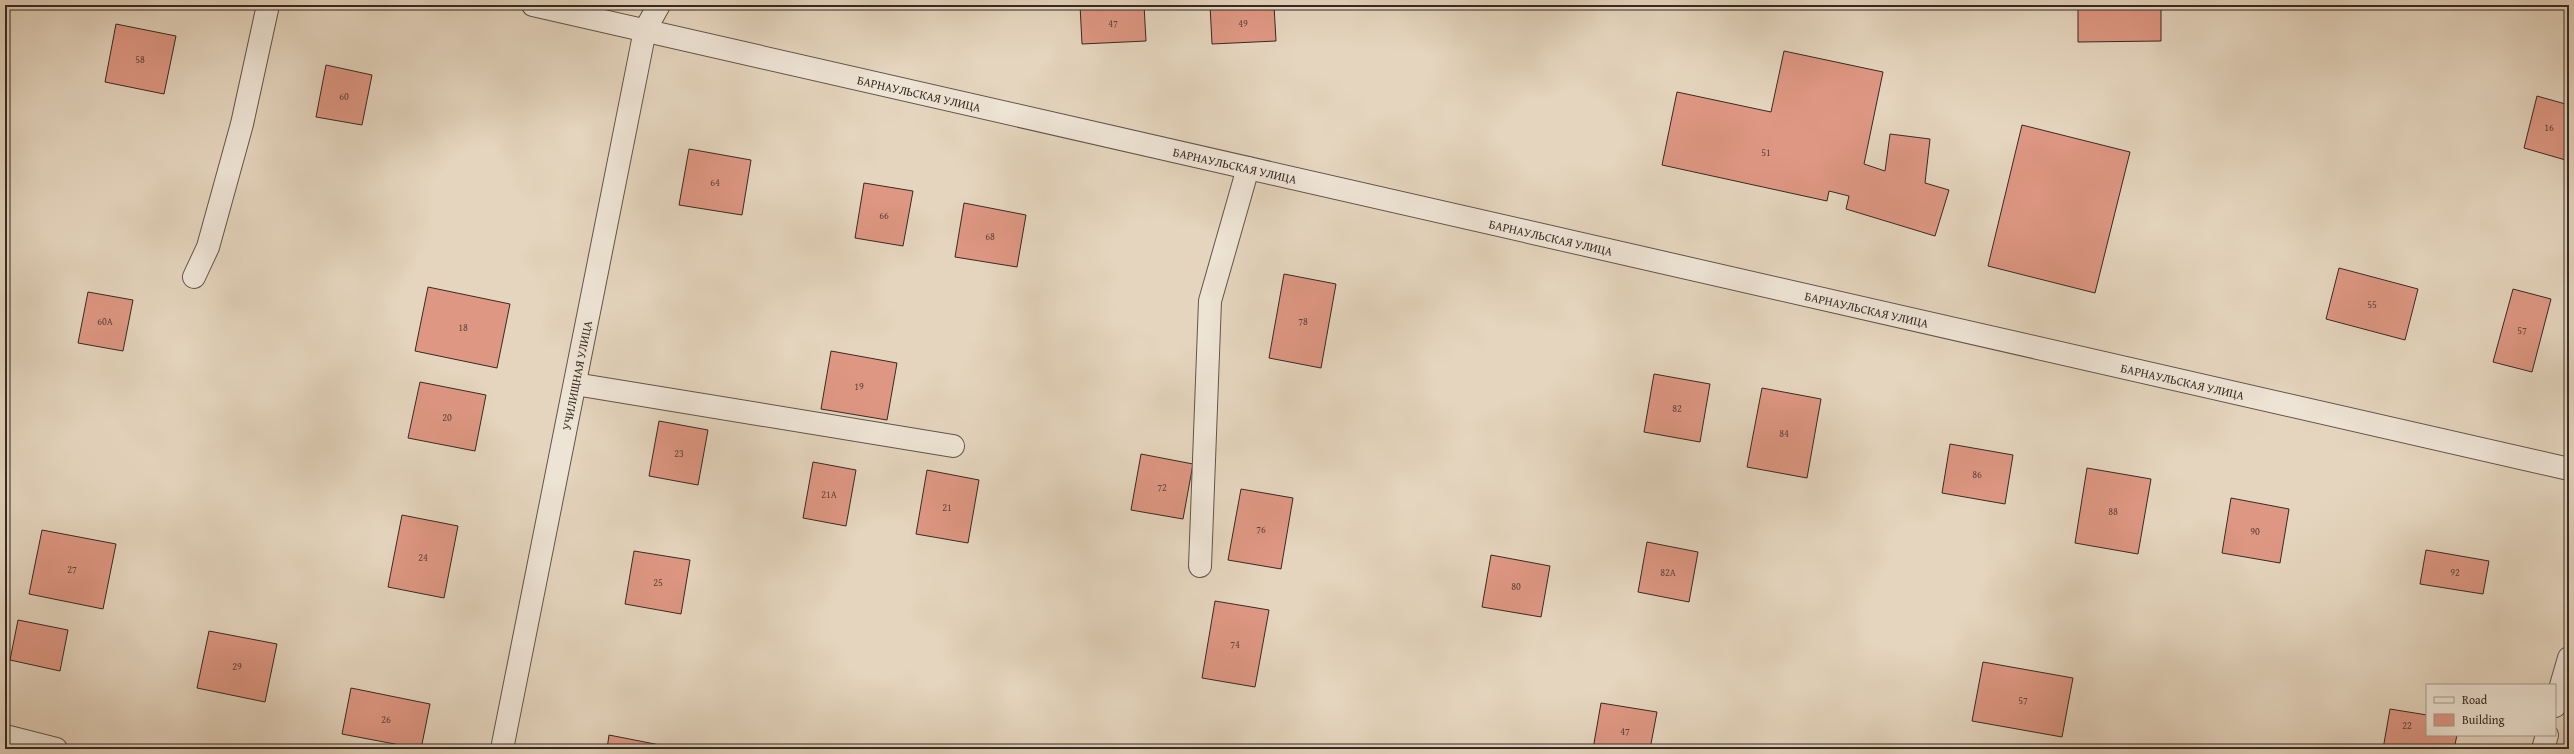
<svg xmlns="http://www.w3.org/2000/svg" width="2574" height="754" viewBox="0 0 2574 754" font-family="'Gentium Book Plus',serif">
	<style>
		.building { fill: #de9783; stroke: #362922 }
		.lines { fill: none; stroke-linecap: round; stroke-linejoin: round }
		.service-casing { stroke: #625449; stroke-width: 24 }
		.minor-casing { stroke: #625449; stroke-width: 24 }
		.tertiary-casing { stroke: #625449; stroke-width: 24 }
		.service { stroke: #eee4d5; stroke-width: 22 }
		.minor { stroke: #eee4d5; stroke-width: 22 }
		.tertiary { stroke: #eee4d5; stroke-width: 22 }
		.labels { text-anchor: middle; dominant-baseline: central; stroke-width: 4; stroke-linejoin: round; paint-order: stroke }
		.number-label { font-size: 10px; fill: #60443a }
		.street-label { font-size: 12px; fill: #362922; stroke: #eee4d5 }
	</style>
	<rect width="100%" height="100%" fill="#e5d5be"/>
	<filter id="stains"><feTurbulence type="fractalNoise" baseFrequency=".005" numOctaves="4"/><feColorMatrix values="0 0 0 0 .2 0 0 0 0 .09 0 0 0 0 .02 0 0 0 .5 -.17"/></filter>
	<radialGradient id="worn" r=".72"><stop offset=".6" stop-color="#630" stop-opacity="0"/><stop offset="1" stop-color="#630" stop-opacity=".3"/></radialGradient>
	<path class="building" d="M 1080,5 L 1144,5 L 1146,41 L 1082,44 Z
		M 1210,5 L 1274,5 L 1276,41 L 1212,44 Z
		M 2078,5 L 2161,5 L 2161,41 L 2078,42 Z
		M 116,24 L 176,36 L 164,94 L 105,82 Z
		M 1784,51 L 1883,72 L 1864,164 L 1885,171 L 1890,134 L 1930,139 L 1925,183 L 1949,190 L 1935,236 L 1846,209 L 1849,196 L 1829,191 L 1827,201 L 1662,165 L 1677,92 L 1771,112 Z
		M 326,65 L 372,75 L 362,125 L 316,117 Z
		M 2537,96 L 2569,105 L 2569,161 L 2524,148 Z
		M 2022,125 L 2130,152 L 2095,293 L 1988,266 Z
		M 689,149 L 751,160 L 742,215 L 679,205 Z
		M 864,183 L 913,191 L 903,246 L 855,238 Z
		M 964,203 L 1026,215 L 1017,267 L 955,257 Z
		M 2339,268 L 2418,289 L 2405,340 L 2326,319 Z
		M 1284,274 L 1336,284 L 1321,368 L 1269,358 Z
		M 428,287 L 510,304 L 497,368 L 415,351 Z
		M 2513,289 L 2551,299 L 2532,372 L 2493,362 Z
		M 88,292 L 133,300 L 123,351 L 78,343 Z
		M 831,351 L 897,363 L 887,420 L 821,409 Z
		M 1654,374 L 1710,384 L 1700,442 L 1644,432 Z
		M 420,382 L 486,395 L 475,451 L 408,438 Z
		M 1762,388 L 1821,399 L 1807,478 L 1747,467 Z
		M 659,421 L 708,430 L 698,485 L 649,476 Z
		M 1950,444 L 2013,455 L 2005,504 L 1942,493 Z
		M 1141,454 L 1193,464 L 1183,519 L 1131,510 Z
		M 813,462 L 856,470 L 846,526 L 803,518 Z
		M 2087,468 L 2151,479 L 2138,554 L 2075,543 Z
		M 927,470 L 979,480 L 968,543 L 916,534 Z
		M 1241,489 L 1293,498 L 1281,569 L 1228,560 Z
		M 2231,498 L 2289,509 L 2280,563 L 2222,553 Z
		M 402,515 L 458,526 L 444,598 L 388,587 Z
		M 42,530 L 116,544 L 103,609 L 29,594 Z
		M 1647,542 L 1698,552 L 1689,602 L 1638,592 Z
		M 2426,550 L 2489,561 L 2483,594 L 2420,584 Z
		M 634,551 L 690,560 L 681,614 L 625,604 Z
		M 1491,555 L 1550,566 L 1541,617 L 1482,607 Z
		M 1215,601 L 1269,610 L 1255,687 L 1202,678 Z
		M 18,620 L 68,630 L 60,671 L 10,660 Z
		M 209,631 L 277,644 L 265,702 L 197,688 Z
		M 1983,662 L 2073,678 L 2062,737 L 1972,721 Z
		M 351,688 L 430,704 L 421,749 L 342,734 Z
		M 1601,703 L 1657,712 L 1650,749 L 1593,749 Z
		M 2390,709 L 2427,715 L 2427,735 L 2457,735 L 2454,749 L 2383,749 Z
		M 609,735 L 660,745 L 659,749 L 607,749 Z"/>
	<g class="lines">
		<defs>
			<path id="service" d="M 194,277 L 208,247 L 242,124 L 268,5
				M 575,384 L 953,446
				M 1200,566 L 1210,301 L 1248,168"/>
			<g id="minor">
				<path d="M 2555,706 L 2569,658"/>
				<path d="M 5,736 L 56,749"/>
				<path id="s1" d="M 502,749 L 645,30 L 659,5"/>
				<path d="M 2543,749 L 2547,735"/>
			</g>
			<g id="tertiary">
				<path id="s2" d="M 533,5 L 2569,469"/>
			</g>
		</defs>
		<use href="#service" class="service-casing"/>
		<use href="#minor" class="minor-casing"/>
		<use href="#tertiary" class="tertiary-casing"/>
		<use href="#service" class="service"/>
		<use href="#minor" class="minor"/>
		<use href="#tertiary" class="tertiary"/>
	</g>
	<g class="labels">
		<g class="number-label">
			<text x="1113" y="23">47</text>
			<text x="1243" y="23">49</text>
			<text x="140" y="59">58</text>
			<text x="344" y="96">60</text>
			<text x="2549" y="127">16</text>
			<text x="1766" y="152">51</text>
			<text x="715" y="182">64</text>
			<text x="884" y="215">66</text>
			<text x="990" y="236">68</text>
			<text x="2372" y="304">55</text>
			<text x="105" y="321">60А</text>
			<text x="1303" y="321">78</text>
			<text x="463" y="327">18</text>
			<text x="2522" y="330">57</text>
			<text x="859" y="386">19</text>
			<text x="1677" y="408">82</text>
			<text x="447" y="417">20</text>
			<text x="1784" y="433">84</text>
			<text x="679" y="453">23</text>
			<text x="1977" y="474">86</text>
			<text x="1162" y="487">72</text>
			<text x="829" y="494">21А</text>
			<text x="947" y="507">21</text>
			<text x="2113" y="511">88</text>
			<text x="1261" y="529">76</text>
			<text x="2255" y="531">90</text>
			<text x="423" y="557">24</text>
			<text x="72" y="569">27</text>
			<text x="1668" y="572">82А</text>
			<text x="2455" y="572">92</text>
			<text x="658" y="582">25</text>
			<text x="1516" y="586">80</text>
			<text x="1235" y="644">74</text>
			<text x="237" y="666">29</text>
			<text x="2023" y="700">57</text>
			<text x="386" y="719">26</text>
			<text x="2407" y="725">22</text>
			<text x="1625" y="731">47</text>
		</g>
		<g class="street-label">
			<text stroke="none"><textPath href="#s2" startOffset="396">БАРНАУЛЬСКАЯ УЛИЦА</textPath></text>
			<text stroke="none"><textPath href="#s2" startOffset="720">БАРНАУЛЬСКАЯ УЛИЦА</textPath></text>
			<text stroke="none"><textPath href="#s2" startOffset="1044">БАРНАУЛЬСКАЯ УЛИЦА</textPath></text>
			<text stroke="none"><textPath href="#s2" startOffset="1368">БАРНАУЛЬСКАЯ УЛИЦА</textPath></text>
			<text stroke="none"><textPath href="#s1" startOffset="381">УЧИЛИЩНАЯ УЛИЦА</textPath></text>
			<text stroke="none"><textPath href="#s2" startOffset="1692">БАРНАУЛЬСКАЯ УЛИЦА</textPath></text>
		</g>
	</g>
	<rect width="2574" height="754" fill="none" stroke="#e5d5be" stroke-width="20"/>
	<rect x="6" y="6" width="2562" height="742" fill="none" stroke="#362922" stroke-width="2"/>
	<rect x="10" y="10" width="2554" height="734" fill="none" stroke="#362922"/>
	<rect x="2426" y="684" width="130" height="52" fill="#eee4d5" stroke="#a4998d"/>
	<rect x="2434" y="697" width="20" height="6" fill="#eee4d5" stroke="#a4998d"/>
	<text x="2462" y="704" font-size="12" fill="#362922">Road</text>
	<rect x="2434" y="714" width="20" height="12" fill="#de9783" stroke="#a4998d"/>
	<text x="2462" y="724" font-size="12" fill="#362922">Building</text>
	<rect width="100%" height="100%" filter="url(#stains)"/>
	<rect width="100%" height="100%" fill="url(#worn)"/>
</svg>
